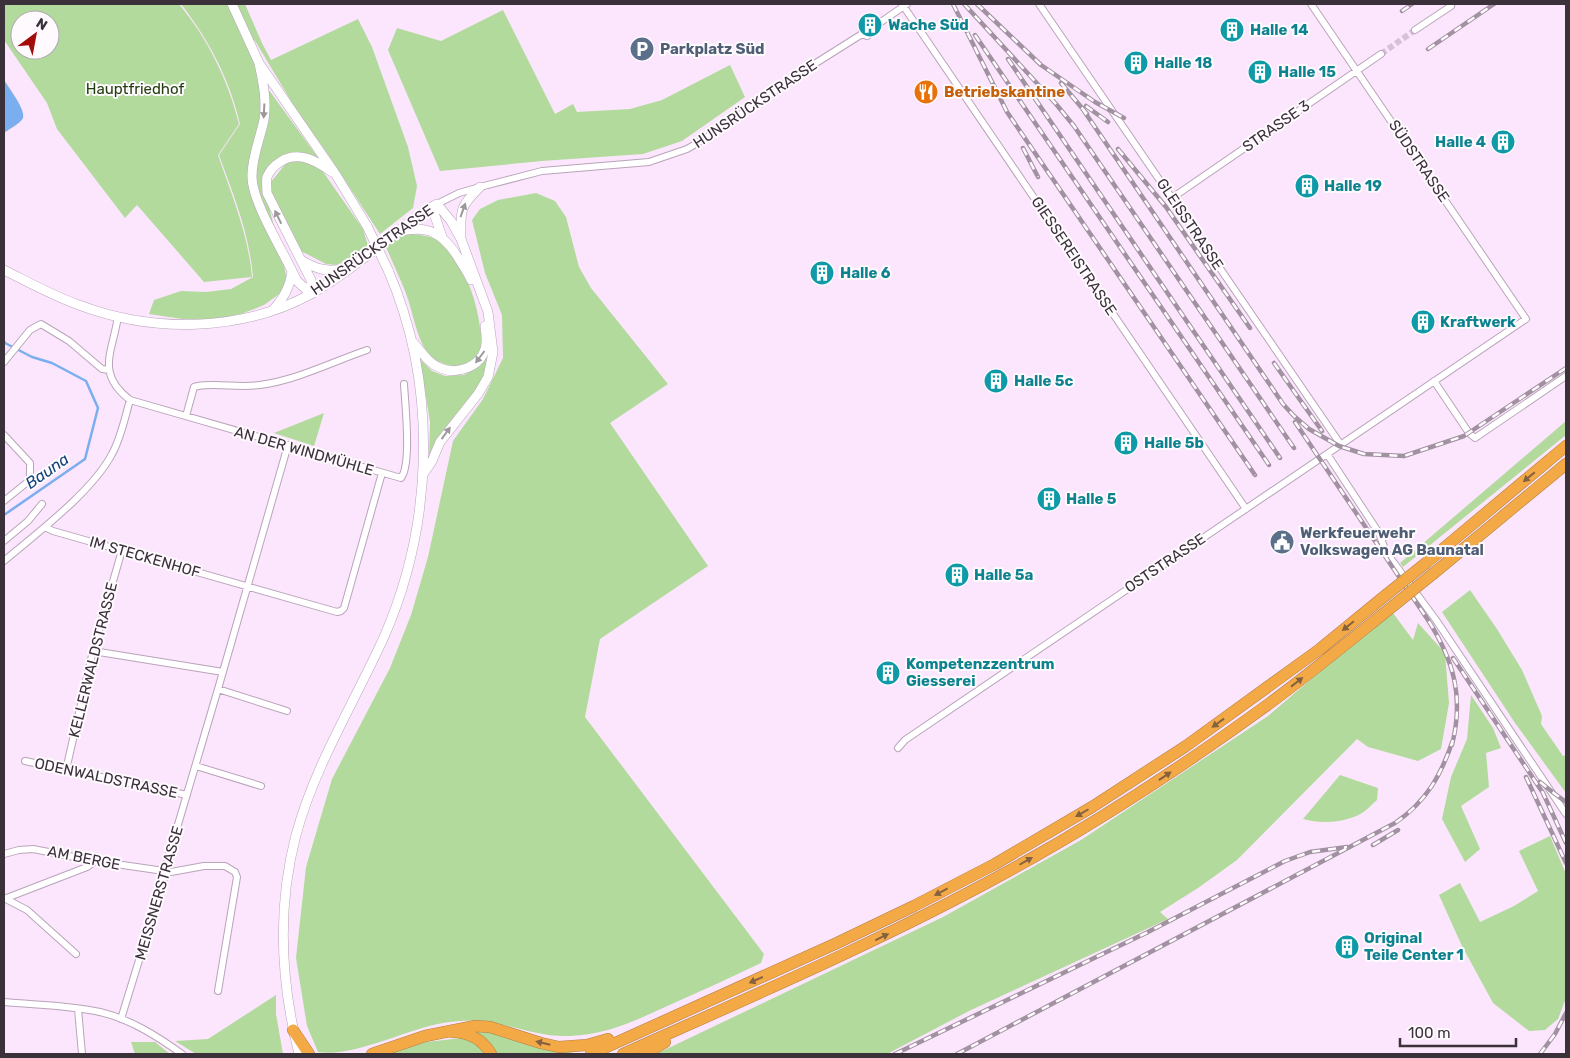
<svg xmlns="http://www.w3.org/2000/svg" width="1570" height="1058" viewBox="0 0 1570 1058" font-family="Rubik,sans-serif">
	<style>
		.green { fill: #b2da9d; fill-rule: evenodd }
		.water { fill: #7baeee }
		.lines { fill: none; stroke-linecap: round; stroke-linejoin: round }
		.stream { stroke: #7baeee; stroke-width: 2.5 }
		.street-tunnel { stroke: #d5c2d6; stroke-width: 6; stroke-dasharray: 6 3; stroke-linecap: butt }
		.street-casing { stroke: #b9a4ba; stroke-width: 8 }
		.secondary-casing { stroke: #b9a4ba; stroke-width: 10 }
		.highway-casing { stroke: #b37f42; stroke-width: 12 }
		.street { stroke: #fff; stroke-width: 6 }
		.secondary { stroke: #fff; stroke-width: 9 }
		.highway { stroke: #f4a947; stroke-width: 11 }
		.rail-casing { stroke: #a191a1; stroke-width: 4.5 }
		.rail { stroke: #fefafe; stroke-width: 2.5; stroke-dasharray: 8; stroke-linecap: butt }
		.secondary-bridge-casing { stroke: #b9a4ba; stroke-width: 10; stroke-linecap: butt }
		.highway-bridge-casing { stroke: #b37f42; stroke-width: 12; stroke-linecap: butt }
		.secondary-bridge { stroke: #fff; stroke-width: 9 }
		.highway-bridge { stroke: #f4a947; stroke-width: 11 }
		.oneway { fill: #9c989c }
		.oneway2 { fill: #84613f }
		.labels { text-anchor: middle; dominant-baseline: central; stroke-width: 4; stroke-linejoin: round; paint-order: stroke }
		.culture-label { font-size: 15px; font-weight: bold; fill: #0d838f; stroke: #fefafe; text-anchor: start }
		.service-label { font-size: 15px; font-weight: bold; fill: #4e5e75; stroke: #fefafe; text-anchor: start }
		.park-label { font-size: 15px; fill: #223e0d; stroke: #fefafe }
		.food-label { font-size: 15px; font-weight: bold; fill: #c56008; stroke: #fefafe; text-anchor: start }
		.street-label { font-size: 15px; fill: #3a313a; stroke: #fefafe }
		.water-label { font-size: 16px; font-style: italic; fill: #11447d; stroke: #fefafe }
	</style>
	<rect width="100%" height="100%" fill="#fce6fd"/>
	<path class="green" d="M 4,4 L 179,4 C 208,39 228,80 239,124 L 218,155 C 232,196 248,233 252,277 L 204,282 L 137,205 L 125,218 L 57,129 L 47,103 L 4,40 ZM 20,20 L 50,20 L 50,50 L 20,50 Z
		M 181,4 L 245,4 L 262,43 L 271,60 L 358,19 L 372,47 L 408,147 L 417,186 L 413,208 L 380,234 L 333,162 L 318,140 L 306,126 L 254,39 L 260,68 L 266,86 L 319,159 L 299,152 L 281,156 L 270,166 L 263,183 L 285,270 L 287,281 L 282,292 L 264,305 L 241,314 L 214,319 L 182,319 L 149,314 L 154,300 L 181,291 L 206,292 L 231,289 L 253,277 C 249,232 234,197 219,155 L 240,124 C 230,80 209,40 181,4 Z
		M 503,10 L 555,114 L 573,104 L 577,112 L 630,109 L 662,100 L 730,65 L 745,97 L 682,141 L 643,154 L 542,161 L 440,171 L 388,50 L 397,28 L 441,41 Z
		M 303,160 L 319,166 L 363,229 L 368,246 L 361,254 L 337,265 L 326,264 L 301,251 L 271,197 L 270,183 L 287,162 Z
		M 536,193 L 555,201 L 566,217 L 579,267 L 591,288 L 668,384 L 610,423 L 708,566 L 600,639 L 585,717 L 764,954 L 761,963 C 732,977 703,990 674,1003 C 641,1018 608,1035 570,1036 C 543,1037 524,1029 499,1024 C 481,1019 461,1020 443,1023 C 407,1029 352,1058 318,1052 L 307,1026 L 296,958 L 306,867 L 332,779 L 390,668 L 411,615 L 428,557 L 453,441 L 483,399 L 503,358 L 502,315 L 485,273 L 472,220 L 480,209 L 498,200 Z
		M 412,234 C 421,235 433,236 440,242 C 464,262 476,298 480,327 C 481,332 482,338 482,342 C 478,372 443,372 427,352 C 415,335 413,310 405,291 C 399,276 392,261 385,245 L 398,236 Z
		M 488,350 C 487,385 469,398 449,423 C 441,433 435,444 429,456 L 430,422 L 420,359 L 432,371 L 445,376 L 464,375 L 480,366 Z
		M 324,413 L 314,446 L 274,433 Z
		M 1566,421 L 1566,435 L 1403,567 L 1400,563 Z
		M 1470,590 L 1497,629 L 1522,670 L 1542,716 L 1541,724 L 1563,756 L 1566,755 L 1566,793 L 1515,723 L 1442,612 Z
		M 1393,613 L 1413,640 L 1418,623 L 1445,653 L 1449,703 L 1441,749 L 1418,761 L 1368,747 L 1357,739 L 1237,860 L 1198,888 L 1160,912 L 1168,919 L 969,1011 L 887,1054 L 656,1054 L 943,917 L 1081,840 L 1268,716 L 1331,662 Z
		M 1471,695 L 1493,728 L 1501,748 L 1486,753 L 1489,787 L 1461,806 L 1480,849 L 1465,862 L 1442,819 L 1451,777 L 1467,739 Z
		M 1340,775 L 1378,788 L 1377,800 C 1372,804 1367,810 1362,813 C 1345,823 1321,824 1303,819 Z
		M 1550,836 L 1566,874 L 1566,998 L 1558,1019 L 1545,1030 L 1529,1031 L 1493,1003 L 1462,946 L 1439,895 L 1460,883 L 1480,922 L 1514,906 L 1538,891 L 1519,851 Z
		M 276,995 L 276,1014 L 283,1054 L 196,1054 L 175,1041 L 208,1039 Z
		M 462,1030 C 499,1029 537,1047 573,1052 L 568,1054 L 495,1054 Z
		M 462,1038 L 473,1041 L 487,1054 L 388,1054 L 426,1042 Z
		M 131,1042 L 155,1042 L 170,1054 L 135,1054 Z"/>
	<path class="water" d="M 4,80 C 9,88 26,110 23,118 C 20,124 9,129 4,133 Z"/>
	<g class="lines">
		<path class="stream" d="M 4,341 L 5,343 L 32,357 L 52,363 L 86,381 L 98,408 L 85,459 L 4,515"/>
		<path class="street-tunnel" d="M 1381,54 L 1415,30"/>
		<defs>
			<path id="street" d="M 902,4 L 1246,509
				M 1039,4 L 1341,445
				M 877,29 L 878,24 L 907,4
				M 1415,30 L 1451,6
				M 862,34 L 867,36 L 871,33
				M 862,34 L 863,29 L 866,27
				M 1172,198 L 1381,54
				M 437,204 L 459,193 L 480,187 L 542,171 L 649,162 L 687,149 L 706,138 L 816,63 L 862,34
				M 118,316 C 113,352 95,373 130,400 L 401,478 C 412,464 405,403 404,384
				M 4,362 L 30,330 L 41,324 L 69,341 L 102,369 L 109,370
				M 1434,381 L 1469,433 L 1475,438 L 1566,376
				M 186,416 L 194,387 L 198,386 C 218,383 239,388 260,385 C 297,380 332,362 367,350
				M 4,435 L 30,463 L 30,480 L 4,501
				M 1327,454 L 1379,533 L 1386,552 L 1436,620 L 1566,814
				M 45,527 L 53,531 L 337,612 L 341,611 L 344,608 L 382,473
				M 4,541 L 28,521 L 42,504
				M 4,561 C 37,533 92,492 112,454 C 121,438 125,417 130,400
				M 93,651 L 223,672
				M 218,689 L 287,711
				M 898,748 L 905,740 L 1526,319 L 1311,4
				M 25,761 L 187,795
				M 196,766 L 261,786
				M 66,770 L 93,651 L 122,550
				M 4,854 L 19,850 L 33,849 L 95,861 L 171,872 L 204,866 L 225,866 L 235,872 L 237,877 L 218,991
				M 4,898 L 27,910 L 76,954
				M 4,899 L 87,867 L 95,861
				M 4,1002 C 35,1005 69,1005 100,1012 C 130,1019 157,1036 182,1054
				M 78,1009 L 82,1054
				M 121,1019 L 163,882 L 169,855 L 218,689 L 288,445"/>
			<path id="secondary" d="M 232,4 L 259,63 L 336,175 L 367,226
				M 259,63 C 263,82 267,100 264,120 C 260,139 252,156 252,176 C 251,199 281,248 292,271 C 290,287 284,297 274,309
				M 432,207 L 442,237
				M 399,232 C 428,224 444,234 459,259 C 463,266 468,272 471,280
				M 461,236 C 460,210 461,205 480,187
				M 301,260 C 316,269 328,273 345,268
				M 4,270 C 28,282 53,296 79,305 C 153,333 241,332 311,294 C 341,277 370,254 397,232 C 410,222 422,211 437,204 L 451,221 L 461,239 L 488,312 L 493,352 L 488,377 L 478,394 L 440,442 L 432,461 L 424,473
				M 292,271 L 297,281 L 311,294
				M 311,294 L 311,280 L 267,193 C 267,188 266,181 267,177 C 270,170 275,165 280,162 C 298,150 317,161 332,172
				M 412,341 C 421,351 428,363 440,368 C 457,375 480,367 485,349 C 487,342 486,333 485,326
				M 299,1054 C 281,983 277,907 296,835 C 315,765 354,703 384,637 C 434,523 438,385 388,270"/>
			<path id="highway" d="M 1426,563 L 1566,446
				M 1434,573 L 1566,464
				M 293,1030 L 309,1054
				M 452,1032 C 469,1032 483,1040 491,1054
				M 372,1054 L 425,1036 L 475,1026 L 490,1027 L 541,1043 L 559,1047 L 587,1045 L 608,1039
				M 591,1054 L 837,943 L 914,906 L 995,864 L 1092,807 L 1186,746 L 1320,649 L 1386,595
				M 623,1054 C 752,996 881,941 1005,873 C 1097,823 1185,765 1270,703 C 1312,672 1353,638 1393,606
				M 645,1054 L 665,1042"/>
		</defs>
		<use href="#street" class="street-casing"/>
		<use href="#secondary" class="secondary-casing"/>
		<use href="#highway" class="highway-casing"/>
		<use href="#street" class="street"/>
		<use href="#secondary" class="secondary"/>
		<use href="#highway" class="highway"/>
		<defs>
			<path id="rail" d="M 953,4 L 1007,112 L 1255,475
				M 964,4 L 1056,104 L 1074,126 L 1294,448
				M 977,4 L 1041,65 L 1095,102 L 1124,118
				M 1402,11 L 1412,4
				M 975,35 L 1269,465
				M 1428,49 L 1494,4
				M 1008,59 L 1280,458
				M 1061,83 L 1087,114
				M 1086,106 L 1108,122
				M 1082,108 L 1283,404 L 1294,416 L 1309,429 L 1339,446 L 1364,454 L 1404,456 L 1464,436 L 1566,368
				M 1023,148 L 1038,177
				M 1118,149 L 1166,207 L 1250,328
				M 1274,363 L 1322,431
				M 1295,422 L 1428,620 C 1454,661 1464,697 1452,745
				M 1453,658 L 1543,793 L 1566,843
				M 1526,777 L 1566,863
				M 1540,782 L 1555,794 L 1566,802
				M 1373,845 L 1398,830
				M 895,1054 L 1146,933 L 1285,861 L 1310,852 L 1347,847
				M 957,1054 L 1395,823 C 1427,801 1441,775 1453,740
				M 1540,1054 L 1555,1034 L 1566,1013"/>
		</defs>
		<use href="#rail" class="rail-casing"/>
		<use href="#rail" class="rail"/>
		<defs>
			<path id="secondary-bridge" d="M 367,226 L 388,270"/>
			<path id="highway-bridge" d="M 1386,595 L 1426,563
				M 1393,606 L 1434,573"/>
		</defs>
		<use href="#secondary-bridge" class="secondary-bridge-casing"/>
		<use href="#highway-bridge" class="highway-bridge-casing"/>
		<use href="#secondary-bridge" class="secondary-bridge"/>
		<use href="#highway-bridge" class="highway-bridge"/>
	</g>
	<defs><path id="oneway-solid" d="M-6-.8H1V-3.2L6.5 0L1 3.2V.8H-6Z" transform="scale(1.25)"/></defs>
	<g class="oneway">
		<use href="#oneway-solid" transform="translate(264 111) rotate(93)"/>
		<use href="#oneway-solid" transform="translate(463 210) rotate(-70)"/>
		<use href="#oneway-solid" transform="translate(278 217) rotate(-116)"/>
		<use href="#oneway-solid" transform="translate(480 357) rotate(127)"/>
		<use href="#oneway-solid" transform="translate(446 433) rotate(-54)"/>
	</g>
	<g class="oneway2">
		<use href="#oneway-solid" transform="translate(1529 477) rotate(140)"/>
		<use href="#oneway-solid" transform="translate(1348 626) rotate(141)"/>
		<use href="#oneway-solid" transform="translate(1297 682) rotate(-38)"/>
		<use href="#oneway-solid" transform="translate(1218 723) rotate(144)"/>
		<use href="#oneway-solid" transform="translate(1165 776) rotate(-34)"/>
		<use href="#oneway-solid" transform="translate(1082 813) rotate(150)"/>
		<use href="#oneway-solid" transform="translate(1026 861) rotate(-30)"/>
		<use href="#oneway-solid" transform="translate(941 892) rotate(152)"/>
		<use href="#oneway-solid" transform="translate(882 937) rotate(-26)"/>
		<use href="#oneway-solid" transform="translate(756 980) rotate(156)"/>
		<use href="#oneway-solid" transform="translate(543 1043) rotate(-167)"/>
	</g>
	<defs>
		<symbol id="building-disc" viewBox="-11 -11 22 22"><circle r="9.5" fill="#0f9aa8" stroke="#fefafe"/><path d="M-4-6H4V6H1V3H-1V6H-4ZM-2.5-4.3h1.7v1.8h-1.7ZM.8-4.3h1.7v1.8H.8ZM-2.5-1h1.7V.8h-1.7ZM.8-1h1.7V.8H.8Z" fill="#fff"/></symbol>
		<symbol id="parking-disc" viewBox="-11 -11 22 22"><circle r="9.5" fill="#5c6f8a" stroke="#fefafe"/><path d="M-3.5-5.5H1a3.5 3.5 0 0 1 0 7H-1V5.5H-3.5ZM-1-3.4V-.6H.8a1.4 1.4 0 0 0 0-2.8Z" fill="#fff"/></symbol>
		<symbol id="restaurant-disc" viewBox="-11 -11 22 22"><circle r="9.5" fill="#e8710a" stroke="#fefafe"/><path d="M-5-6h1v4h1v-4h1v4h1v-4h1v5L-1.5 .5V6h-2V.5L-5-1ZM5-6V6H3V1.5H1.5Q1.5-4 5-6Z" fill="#fff"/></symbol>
		<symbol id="civic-disc" viewBox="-11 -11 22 22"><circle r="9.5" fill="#5c6f8a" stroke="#fefafe"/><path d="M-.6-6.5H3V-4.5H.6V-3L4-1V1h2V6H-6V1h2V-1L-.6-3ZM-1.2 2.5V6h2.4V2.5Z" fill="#fff"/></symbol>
	</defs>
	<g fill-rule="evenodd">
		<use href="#building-disc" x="856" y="11" width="28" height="28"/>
		<use href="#building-disc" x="1218" y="16" width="28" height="28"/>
		<use href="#parking-disc" x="628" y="35" width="28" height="28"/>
		<use href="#building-disc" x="1122" y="49" width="28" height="28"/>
		<use href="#building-disc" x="1246" y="58" width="28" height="28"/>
		<use href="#restaurant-disc" x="912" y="78" width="28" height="28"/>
		<use href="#building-disc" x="1489" y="128" width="28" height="28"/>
		<use href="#building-disc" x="1293" y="172" width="28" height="28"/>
		<use href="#building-disc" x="808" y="259" width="28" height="28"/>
		<use href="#building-disc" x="1409" y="308" width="28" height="28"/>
		<use href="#building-disc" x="982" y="367" width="28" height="28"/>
		<use href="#building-disc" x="1112" y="429" width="28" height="28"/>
		<use href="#building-disc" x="1035" y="485" width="28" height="28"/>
		<use href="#civic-disc" x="1268" y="528" width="28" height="28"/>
		<use href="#building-disc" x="943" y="561" width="28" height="28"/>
		<use href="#building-disc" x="874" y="659" width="28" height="28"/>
		<use href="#building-disc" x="1333" y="933" width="28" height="28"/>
	</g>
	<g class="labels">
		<g class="culture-label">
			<text x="888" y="25">Wache Süd</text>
			<text x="1250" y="30">Halle 14</text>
			<text x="1154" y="63">Halle 18</text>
			<text x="1278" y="72">Halle 15</text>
			<text x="1486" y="142" text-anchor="end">Halle 4</text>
			<text x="1324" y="186">Halle 19</text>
			<text x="840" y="273">Halle 6</text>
			<text x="1440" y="322">Kraftwerk</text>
			<text x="1014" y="381">Halle 5c</text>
			<text x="1144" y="443">Halle 5b</text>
			<text x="1066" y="499">Halle 5</text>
			<text x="974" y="575">Halle 5a</text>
			<text x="906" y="664">Kompetenzzentrum<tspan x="906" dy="17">Giesserei</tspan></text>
			<text x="1364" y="938">Original<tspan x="1364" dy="17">Teile Center 1</tspan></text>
		</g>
		<g class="service-label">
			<text x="660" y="49">Parkplatz Süd</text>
			<text x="1300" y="533">Werkfeuerwehr<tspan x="1300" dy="17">Volkswagen AG Baunatal</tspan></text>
		</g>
		<g class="park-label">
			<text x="135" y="89">Hauptfriedhof</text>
		</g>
		<g class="food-label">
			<text x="944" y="92">Betriebskantine</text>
		</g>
		<g class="street-label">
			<text transform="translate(755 104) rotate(-34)">HUNSRÜCKSTRASSE</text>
			<text transform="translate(1276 126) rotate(-35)">STRASSE 3</text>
			<text transform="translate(1419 161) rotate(56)">SÜDSTRASSE</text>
			<text transform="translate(1190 224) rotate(56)">GLEISSTRASSE</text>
			<text transform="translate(372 250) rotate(-35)">HUNSRÜCKSTRASSE</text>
			<text transform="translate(1074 256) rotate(56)">GIESSEREISTRASSE</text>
			<text transform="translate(304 451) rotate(16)">AN DER WINDMÜHLE</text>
			<text transform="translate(145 557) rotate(16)">IM STECKENHOF</text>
			<text transform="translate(1165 563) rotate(-34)">OSTSTRASSE</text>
			<text transform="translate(93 660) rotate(-76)">KELLERWALDSTRASSE</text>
			<text transform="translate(106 778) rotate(12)">ODENWALDSTRASSE</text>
			<text transform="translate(84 858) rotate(11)">AM BERGE</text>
			<text transform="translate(159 893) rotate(-74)">MEISSNERSTRASSE</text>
		</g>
		<g class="water-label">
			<text transform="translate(47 471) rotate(-35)">Bauna</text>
		</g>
	</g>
	<rect width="1570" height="1058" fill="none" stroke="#3a313a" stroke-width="10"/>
	<g transform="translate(35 35) rotate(32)"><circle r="24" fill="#fefafe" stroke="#b0aab0"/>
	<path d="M0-4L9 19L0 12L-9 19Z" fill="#a30c09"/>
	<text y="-8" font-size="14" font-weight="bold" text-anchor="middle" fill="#3a313a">N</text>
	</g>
	<path d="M1400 1038v8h116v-8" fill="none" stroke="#3a313a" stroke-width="2.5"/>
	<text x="1408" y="1038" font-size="15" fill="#3a313a" stroke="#fefafe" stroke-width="4" paint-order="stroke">100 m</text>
</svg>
